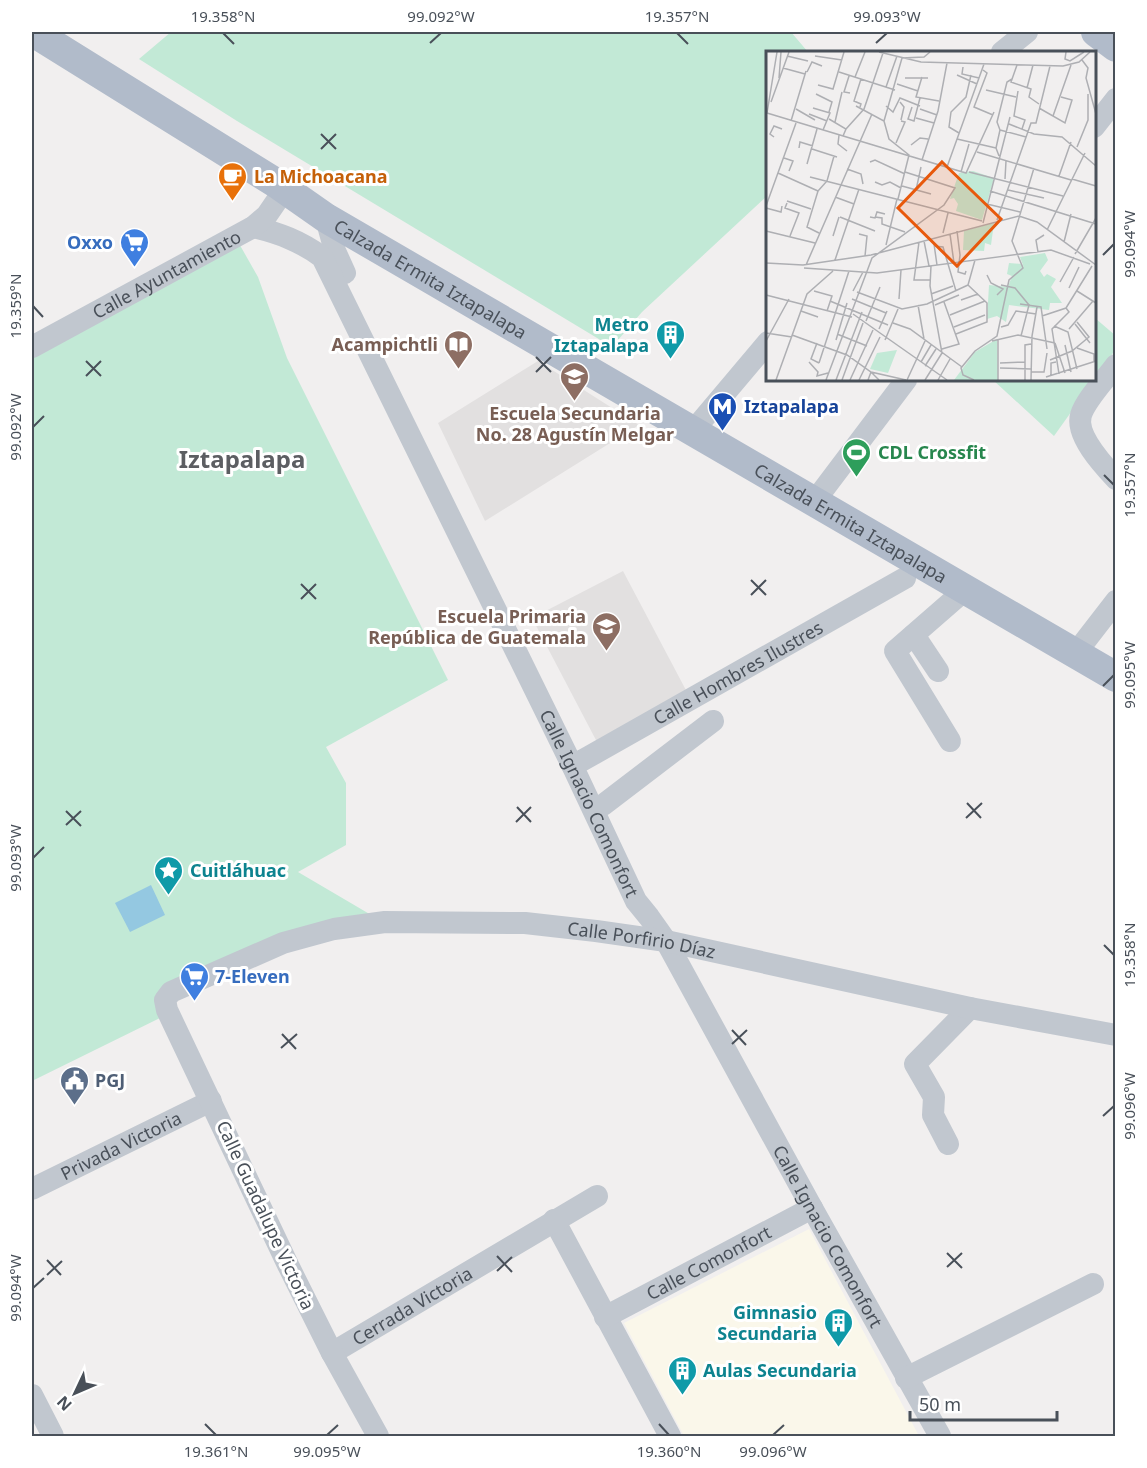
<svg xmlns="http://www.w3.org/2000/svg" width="1147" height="1468" viewBox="0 0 1147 1468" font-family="'Noto Sans',sans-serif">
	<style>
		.commercial { fill: #faf7ea }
		.education { fill: #e2e0e0 }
		.green { fill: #c2e9d6 }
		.water { fill: #94c8e1 }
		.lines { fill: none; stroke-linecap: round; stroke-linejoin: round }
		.minor { stroke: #c1c7cf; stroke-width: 22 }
		.major { stroke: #b1bbca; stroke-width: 30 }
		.ticks { fill: none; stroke: #495059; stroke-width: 2 }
		.labels { text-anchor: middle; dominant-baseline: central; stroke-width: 6; stroke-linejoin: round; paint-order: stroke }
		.food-label { font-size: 18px; font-weight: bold; fill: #c56008; stroke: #fff; text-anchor: start }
		.shop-label { font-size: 18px; font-weight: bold; fill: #366cbe; stroke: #fff; text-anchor: end }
		.street-label { font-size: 18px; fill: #495059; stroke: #fff }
		.culture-label { font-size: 18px; font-weight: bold; fill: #0d838f; stroke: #fff; text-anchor: end }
		.education-label { font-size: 18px; font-weight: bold; fill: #785e54; stroke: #fff; text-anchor: end }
		.transit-label { font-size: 18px; font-weight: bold; fill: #164399; stroke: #fff; text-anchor: start }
		.leisure-label { font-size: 18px; font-weight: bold; fill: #27864d; stroke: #fff; text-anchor: start }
		.service-label { font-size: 18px; font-weight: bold; fill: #4e5e75; stroke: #fff; text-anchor: start }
		.district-label { font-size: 24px; font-weight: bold; fill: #5c5e62; stroke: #fff }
		.inset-road { fill: none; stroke: #aeafb3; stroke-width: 1.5 }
		.view { fill: #e8590c; fill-opacity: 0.15; stroke: #e8590c; stroke-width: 3 }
		.inset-edge { fill: none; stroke: #495059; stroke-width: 3 }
		.neatline { fill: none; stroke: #495059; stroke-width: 2 }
		.ticks-label { font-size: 15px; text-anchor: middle; fill: #495059 }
	</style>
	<rect width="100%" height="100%" fill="#f1efef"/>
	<path class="commercial" d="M 809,1229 L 919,1436 L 684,1436 L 624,1323 Z"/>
	<path class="education" d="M 538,361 L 639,425 L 485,521 L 438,423 Z
		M 623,571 L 688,694 L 597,742 L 532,618 Z"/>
	<path class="green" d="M 171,32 L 791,32 L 808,52 L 768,52 L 767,196 L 642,312 L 612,347 L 237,121 L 139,59 Z
		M 237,240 L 258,277 L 287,358 L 448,680 L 326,747 L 346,783 L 346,845 L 298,872 L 378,919 L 162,989 L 164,1016 L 32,1081 L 32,354 Z
		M 1095,318 L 1116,336 L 1115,350 L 1095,379 Z
		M 993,380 L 1094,380 L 1054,436 Z"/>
	<path class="water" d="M 151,885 L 165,915 L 130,932 L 115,903 Z"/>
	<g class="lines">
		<g class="minor">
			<path d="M 1002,52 L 1027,32"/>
			<path d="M 1094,127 L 1116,99"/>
			<path d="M 326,218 L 335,251 L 345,273"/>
			<path id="s1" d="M 253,227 C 279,233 300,241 322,257 L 572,765 L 636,901 L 649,917 L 666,941 L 812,1208 L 940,1436"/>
			<path id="s2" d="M 32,347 L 253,227 L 267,215 L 280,196 L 276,183"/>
			<path d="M 1116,365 C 1106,379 1086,399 1081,415 C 1075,435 1103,465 1116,479"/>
			<path d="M 693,431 L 768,342"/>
			<path d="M 814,502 L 906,380"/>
			<path d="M 914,635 L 938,671"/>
			<path d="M 1075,654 L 1116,601"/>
			<path d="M 950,741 L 895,651 L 965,590"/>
			<path id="s3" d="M 572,765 L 583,760 L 905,578"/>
			<path d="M 603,805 L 713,721"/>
			<path d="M 948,1144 L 933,1115 L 934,1097 L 915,1064 L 970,1008"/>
			<path id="s4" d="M 32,1189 L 211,1101"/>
			<path d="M 554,1220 L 670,1436"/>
			<path id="s5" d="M 605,1317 L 812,1208"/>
			<path id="s6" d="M 332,1353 L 597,1196"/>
			<path d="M 906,1378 L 1093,1284"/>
			<path d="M 32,1395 L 53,1436"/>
			<path id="s7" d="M 378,1436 L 332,1353 L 288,1265 L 167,1010 L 165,1000 L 171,992 L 283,943 L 334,929 L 385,922 L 525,923 L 596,931 L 666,941 L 970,1008 L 1116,1035"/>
		</g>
		<g class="major">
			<path id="s8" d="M 33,32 L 276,183 L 326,218 L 1116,677"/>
			<path d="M 1096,32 L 1116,47"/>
		</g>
	</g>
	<path class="ticks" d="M 223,33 L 234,44M 677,33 L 688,44M 430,43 L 441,33M 876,43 L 887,33M 321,134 L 336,149M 321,149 L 336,134M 1103,255 L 1114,244M 33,306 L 43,317M 536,357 L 551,372M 86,361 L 101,376M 536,372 L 551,357M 86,376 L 101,361M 33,427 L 44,416M 1104,475 L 1114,485M 751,580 L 766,595M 301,584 L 316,599M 751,595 L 766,580M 301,599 L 316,584M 1103,686 L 1114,675M 967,803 L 981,818M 517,807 L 531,822M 66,811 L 81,826M 966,818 L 982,803M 516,822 L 531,807M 66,825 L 81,811M 33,858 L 44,847M 1104,945 L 1114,955M 732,1030 L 746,1045M 282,1034 L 296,1049M 732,1044 L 747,1030M 281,1048 L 297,1034M 1103,1116 L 1114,1106M 947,1253 L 962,1268M 497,1256 L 512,1272M 47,1260 L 61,1275M 947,1267 L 962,1253M 497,1271 L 512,1257M 47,1275 L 62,1261M 33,1288 L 44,1278M 205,1424 L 216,1435M 659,1424 L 669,1435M 327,1435 L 338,1425M 773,1435 L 784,1425"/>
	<defs>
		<symbol id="cafe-pin" viewBox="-11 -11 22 30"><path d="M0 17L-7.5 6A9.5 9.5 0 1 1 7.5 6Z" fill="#e8710a" stroke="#fff"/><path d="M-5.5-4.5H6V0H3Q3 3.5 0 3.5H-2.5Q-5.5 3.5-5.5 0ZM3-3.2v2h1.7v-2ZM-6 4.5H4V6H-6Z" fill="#fff"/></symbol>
		<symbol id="supermarket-pin" viewBox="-11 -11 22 30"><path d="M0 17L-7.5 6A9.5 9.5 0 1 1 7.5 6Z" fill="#3f7fe0" stroke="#fff"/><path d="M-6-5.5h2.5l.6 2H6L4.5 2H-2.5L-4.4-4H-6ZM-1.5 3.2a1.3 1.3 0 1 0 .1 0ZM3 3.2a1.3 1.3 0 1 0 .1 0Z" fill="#fff"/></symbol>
		<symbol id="building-pin" viewBox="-11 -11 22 30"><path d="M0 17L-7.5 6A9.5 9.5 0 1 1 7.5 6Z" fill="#0f9aa8" stroke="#fff"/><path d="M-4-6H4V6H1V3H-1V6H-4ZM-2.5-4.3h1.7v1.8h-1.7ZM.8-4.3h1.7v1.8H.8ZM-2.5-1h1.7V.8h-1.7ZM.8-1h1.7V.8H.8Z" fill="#fff"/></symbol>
		<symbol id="library-pin" viewBox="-11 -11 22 30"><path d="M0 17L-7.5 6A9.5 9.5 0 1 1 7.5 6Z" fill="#8d6e63" stroke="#fff"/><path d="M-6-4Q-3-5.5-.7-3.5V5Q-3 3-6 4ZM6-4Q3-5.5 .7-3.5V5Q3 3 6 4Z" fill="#fff"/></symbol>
		<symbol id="school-pin" viewBox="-11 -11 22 30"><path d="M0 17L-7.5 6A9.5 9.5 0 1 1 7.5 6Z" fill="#8d6e63" stroke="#fff"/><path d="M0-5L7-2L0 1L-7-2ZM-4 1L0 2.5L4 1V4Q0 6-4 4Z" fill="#fff"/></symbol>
		<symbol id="metro-pin" viewBox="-11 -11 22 30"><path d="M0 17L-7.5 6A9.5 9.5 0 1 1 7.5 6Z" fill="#1a4fb4" stroke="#fff"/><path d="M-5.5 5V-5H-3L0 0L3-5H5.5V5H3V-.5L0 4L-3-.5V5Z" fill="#fff"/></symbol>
		<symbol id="stadium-pin" viewBox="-11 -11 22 30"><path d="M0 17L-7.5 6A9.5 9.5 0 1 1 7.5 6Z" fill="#2e9e5b" stroke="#fff"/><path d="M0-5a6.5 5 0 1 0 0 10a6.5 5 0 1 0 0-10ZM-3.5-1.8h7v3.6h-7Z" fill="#fff"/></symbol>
		<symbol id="sight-pin" viewBox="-11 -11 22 30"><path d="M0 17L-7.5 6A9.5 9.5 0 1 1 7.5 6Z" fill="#0f9aa8" stroke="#fff"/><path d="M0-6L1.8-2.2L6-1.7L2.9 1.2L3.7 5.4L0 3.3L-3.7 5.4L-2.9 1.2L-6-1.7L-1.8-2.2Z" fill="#fff"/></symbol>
		<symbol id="civic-pin" viewBox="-11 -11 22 30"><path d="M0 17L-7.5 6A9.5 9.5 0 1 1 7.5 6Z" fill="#5c6f8a" stroke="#fff"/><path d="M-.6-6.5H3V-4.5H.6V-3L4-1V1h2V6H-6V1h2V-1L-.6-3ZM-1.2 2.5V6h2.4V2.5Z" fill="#fff"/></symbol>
	</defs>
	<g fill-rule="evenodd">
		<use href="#cafe-pin" x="216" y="160" width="33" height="45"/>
		<use href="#supermarket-pin" x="118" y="226" width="33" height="45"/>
		<use href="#building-pin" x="654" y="318" width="33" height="45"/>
		<use href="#library-pin" x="442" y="328" width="33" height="45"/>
		<use href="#school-pin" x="558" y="360" width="33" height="45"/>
		<use href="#metro-pin" x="706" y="390" width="33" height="45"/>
		<use href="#stadium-pin" x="840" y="436" width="33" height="45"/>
		<use href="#school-pin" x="590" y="610" width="33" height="45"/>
		<use href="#sight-pin" x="152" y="854" width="33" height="45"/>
		<use href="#supermarket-pin" x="178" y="960" width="33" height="45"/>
		<use href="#civic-pin" x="58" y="1064" width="33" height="45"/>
		<use href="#building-pin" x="822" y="1306" width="33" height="45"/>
		<use href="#building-pin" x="666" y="1354" width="33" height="45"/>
	</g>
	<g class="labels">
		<g class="food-label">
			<text x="254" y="176">La Michoacana</text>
		</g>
		<g class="shop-label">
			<text x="113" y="242">Oxxo</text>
			<text x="215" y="976" text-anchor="start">7-Eleven</text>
		</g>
		<g class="street-label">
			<text stroke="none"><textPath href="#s2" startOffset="153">Calle Ayuntamiento</textPath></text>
			<text stroke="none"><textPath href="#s8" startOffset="468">Calzada Ermita Iztapalapa</textPath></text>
			<text stroke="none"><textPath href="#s8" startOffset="954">Calzada Ermita Iztapalapa</textPath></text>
			<text stroke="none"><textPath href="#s3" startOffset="190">Calle Hombres Ilustres</textPath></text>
			<text stroke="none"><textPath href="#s1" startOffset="684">Calle Ignacio Comonfort</textPath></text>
			<text stroke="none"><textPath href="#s7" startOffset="980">Calle Porfirio Díaz</textPath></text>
			<text stroke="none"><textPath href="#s4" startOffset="99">Privada Victoria</textPath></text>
			<text transform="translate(266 1215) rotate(65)">Calle Guadalupe Victoria</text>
			<text stroke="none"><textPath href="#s1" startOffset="1179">Calle Ignacio Comonfort</textPath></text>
			<text stroke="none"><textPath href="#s5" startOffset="117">Calle Comonfort</textPath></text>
			<text stroke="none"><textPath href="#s6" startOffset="93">Cerrada Victoria</textPath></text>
		</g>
		<g class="culture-label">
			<text x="649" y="324">Metro<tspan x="649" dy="21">Iztapalapa</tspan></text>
			<text x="190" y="870" text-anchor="start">Cuitláhuac</text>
			<text x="817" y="1312">Gimnasio<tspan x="817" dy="21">Secundaria</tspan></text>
			<text x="703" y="1370" text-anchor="start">Aulas Secundaria</text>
		</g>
		<g class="education-label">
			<text x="438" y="344">Acampichtli</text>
			<text x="575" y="413" text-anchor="middle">Escuela Secundaria<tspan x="575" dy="21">No. 28 Agustín Melgar</tspan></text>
			<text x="586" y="616">Escuela Primaria<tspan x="586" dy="21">República de Guatemala</tspan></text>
		</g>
		<g class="transit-label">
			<text x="744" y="406">Iztapalapa</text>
		</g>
		<g class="leisure-label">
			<text x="878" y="452">CDL Crossfit</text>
		</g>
		<g class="service-label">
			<text x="95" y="1080">PGJ</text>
		</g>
		<g class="district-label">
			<text x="242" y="458">Iztapalapa</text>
		</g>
	</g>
	<g transform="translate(766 51)">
		<rect width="330" height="330" fill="#f1efef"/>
		<path d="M 207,120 L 228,127 L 216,169 L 190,160 L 192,153 L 188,147 L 184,148 L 193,122 ZM 228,172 L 225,194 L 219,192 L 218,200 L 197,199 L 198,180 ZM 279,202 L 282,209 L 274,220 L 278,226 L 281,223 L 290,228 L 285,236 L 296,252 L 284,252 L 283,259 L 243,254 L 240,271 L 231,265 L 221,268 L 223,234 L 242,236 L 246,225 L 241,223 L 243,212 L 256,213 L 258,217 L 254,206 ZM 231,288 L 232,329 L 188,329 L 209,301 ZM 131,299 L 122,322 L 104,318 L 111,302 Z" fill="#c2e9d6"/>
		<path class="inset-road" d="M 113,1 L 155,11 L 297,15 L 313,11 L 324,1M 300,1 L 299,8 L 304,10 L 318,1M 21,5 L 42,10M 49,5 L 76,9M 316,9 L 322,17 L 320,27 L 330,63M 251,14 L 245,31 L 265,38 L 263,46 L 273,53M 197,16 L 196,23 L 213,27M 17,17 L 39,23M 217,19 L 221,22 L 208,56 L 227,64M 41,21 L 46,11 L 56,15M 73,21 L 129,39M 191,24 L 211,33M 83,25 L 78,41 L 84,42M 89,26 L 99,1M 156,26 L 150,46 L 173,50M 13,27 L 15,1M 139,27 L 162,27M 131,33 L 152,40M 52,34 L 67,38 L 78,1M 120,36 L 131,5M 261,37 L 267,14M 220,39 L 250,46M 252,40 L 248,65 L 259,69 L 256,78M 50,43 L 66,51 L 63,61M 5,51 L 23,1M 134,51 L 138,56 L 135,69M 90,55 L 118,70 L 123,88 L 143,104 L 132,148M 120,55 L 127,61 L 134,47 L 154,55M 94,56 L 95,53 L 88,50 L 95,28M 146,56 L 142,68 L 148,70 L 154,47M 47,57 L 64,62 L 57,79M 273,57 L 299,72 L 306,49 L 295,46M 30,58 L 49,69M 154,58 L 171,64M 1,62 L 200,122 L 228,61M 1,62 L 11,1M 43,63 L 61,70M 287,65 L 305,14M 150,67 L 168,72M 63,68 L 80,78 L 77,85M 25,70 L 40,20M 118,70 L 136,7 L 158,6 L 164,1M 69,71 L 76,41M 243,73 L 268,83 L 296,86 L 330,115M 80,78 L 98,58 L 117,2M 234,79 L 260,86M 193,82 L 183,76 L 185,61 L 200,46 L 205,24M 73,84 L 72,93 L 81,100M 8,86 L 4,83 L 8,75 L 16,78M 191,88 L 230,97M 130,92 L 139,71 L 135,70M 145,94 L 154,87 L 162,88M 311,96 L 322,69 L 322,43M 33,97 L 34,91 L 47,95M 46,98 L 71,106M 211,101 L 305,129M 233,105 L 230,97 L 234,79 L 231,71 L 241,31 L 246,28M 18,107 L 27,110 L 23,120M 156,109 L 172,60 L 181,12M 104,111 L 109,109 L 139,123M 41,113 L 51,78M 181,116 L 218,13M 81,118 L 95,123 L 97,133M 195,121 L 203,93M 203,121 L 297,145M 12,122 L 52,140M 293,125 L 305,91M 44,126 L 216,170M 239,128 L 240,110M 306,128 L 330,135M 109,131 L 116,134 L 124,131 L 135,137M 136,135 L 165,143M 150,139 L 155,116M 242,139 L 278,147M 52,140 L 41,176 L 53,182M 52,140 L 61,130 L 68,105M 224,140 L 330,173M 69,146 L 88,153M 21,150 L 45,158M 21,152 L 19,157 L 33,162 L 24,185M 221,153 L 254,161M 0,155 L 30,72M 0,157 L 15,161 L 16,155M 74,166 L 109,180M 104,166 L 109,167 L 111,161 L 119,163M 109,166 L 116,167 L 116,173 L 139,181M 231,169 L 265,72 L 270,72 L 284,15M 217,172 L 244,66M 281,179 L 319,102M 0,180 L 49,192M 191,180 L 194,204 L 192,221 L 199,223 L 200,220M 177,182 L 182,162M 93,183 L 101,185 L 99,205M 184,183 L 188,212M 67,185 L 73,166M 158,190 L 163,215M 153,191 L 148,229 L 164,229M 298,191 L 305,163M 168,193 L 171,214M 120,194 L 131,148M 168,195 L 177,196 L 190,240M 272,201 L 270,189 L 278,184M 309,203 L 330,167M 69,209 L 93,138M 0,212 L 37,214 L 105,204 L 253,165 L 271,171 L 330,214M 40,214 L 106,63M 38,217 L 111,222 L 285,199 L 324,213M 221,224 L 225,232 L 237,238 L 231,244M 294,231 L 308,206M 202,234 L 209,209M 235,234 L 249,237 L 263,254 L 255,285M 303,237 L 313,216M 48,240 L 66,245 L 61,260M 87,240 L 97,221M 311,240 L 330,252M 91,241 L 136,258 L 161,253 L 202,234M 165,243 L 187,235M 0,244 L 86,266M 86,248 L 120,262M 133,248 L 135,219M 195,249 L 212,243M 64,250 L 122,274M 254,253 L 275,256 L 281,298M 152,254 L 158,288M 169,254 L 193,244M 35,260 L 52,266M 87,263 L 181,329M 184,264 L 219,250M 276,265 L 300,257 L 326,215M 100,270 L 114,236M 127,272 L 144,278 L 196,316M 309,273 L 324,292M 288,275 L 302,281 L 311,318M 188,276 L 219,264M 235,276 L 242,274 L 250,260 L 270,263M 113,278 L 121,260M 303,278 L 327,250M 0,282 L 26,286M 71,283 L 101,295M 190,283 L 221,271 L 221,252 L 202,234M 26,284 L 81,304 L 105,321 L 140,329M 70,289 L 81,252M 119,289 L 132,258M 232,289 L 232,329M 0,290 L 23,248M 226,290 L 252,284 L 289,292M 51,292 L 45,308 L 53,312M 289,292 L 299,322M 299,294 L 305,321M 311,297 L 328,303 L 328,311M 176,298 L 193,293 L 178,251M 284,309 L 306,300 L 323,286 L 311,271M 43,311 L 52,321 L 51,325 L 62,322M 155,311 L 165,294M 53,312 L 83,220M 234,312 L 259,311M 159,315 L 170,298M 234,317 L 265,318M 265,321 L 278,321 L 281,302M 293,323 L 286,278 L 303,261 L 300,257M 285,325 L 285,312 L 290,311M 280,326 L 330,310M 10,329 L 41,243 L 67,220M 60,329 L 106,207 L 178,154 L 189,137 L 139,121M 70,329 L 96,261M 76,329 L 97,272M 84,329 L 107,279M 93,329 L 114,286M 102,329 L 105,321 L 113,329M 141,329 L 159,290M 159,329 L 176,302 L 164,235 L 165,215M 172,329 L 184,308M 208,329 L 197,324 L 195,317 L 209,300 L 231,285 L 243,229 L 257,217 L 246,190 L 268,117M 259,329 L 259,294 L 265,293M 265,329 L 266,285 L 271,256"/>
		<path class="view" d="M 176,111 L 235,168 L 191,215 L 132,157 Z"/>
		<rect width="330" height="330" class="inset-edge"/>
	</g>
	<rect width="1147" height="1468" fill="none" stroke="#ffffff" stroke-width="66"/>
	<g transform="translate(75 1393) rotate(226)" stroke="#ffffff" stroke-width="4.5" paint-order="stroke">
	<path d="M0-4.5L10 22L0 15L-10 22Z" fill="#495059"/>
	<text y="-9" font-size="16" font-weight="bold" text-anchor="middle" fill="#495059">N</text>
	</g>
	<path d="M910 1411v9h147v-9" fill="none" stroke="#495059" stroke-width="3"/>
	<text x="919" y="1411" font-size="18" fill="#495059" stroke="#ffffff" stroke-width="4.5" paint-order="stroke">50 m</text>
	<rect x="33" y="33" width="1081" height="1402" class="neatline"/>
	<g class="ticks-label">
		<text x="223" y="22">19.358°N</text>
		<text x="441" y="22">99.092°W</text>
		<text x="677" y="22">19.357°N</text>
		<text x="887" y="22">99.093°W</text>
		<text transform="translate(1130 244) rotate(-90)" y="5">99.094°W</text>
		<text transform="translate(16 306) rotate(-90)" y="5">19.359°N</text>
		<text transform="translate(16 427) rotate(-90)" y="5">99.092°W</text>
		<text transform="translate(1130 485) rotate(-90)" y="5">19.357°N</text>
		<text transform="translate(1130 675) rotate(-90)" y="5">99.095°W</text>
		<text transform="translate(16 858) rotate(-90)" y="5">99.093°W</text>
		<text transform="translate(1130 955) rotate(-90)" y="5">19.358°N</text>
		<text transform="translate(1130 1106) rotate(-90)" y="5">99.096°W</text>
		<text transform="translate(16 1288) rotate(-90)" y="5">99.094°W</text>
		<text x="216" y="1457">19.361°N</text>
		<text x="327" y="1457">99.095°W</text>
		<text x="669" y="1457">19.360°N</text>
		<text x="773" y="1457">99.096°W</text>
	</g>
</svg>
